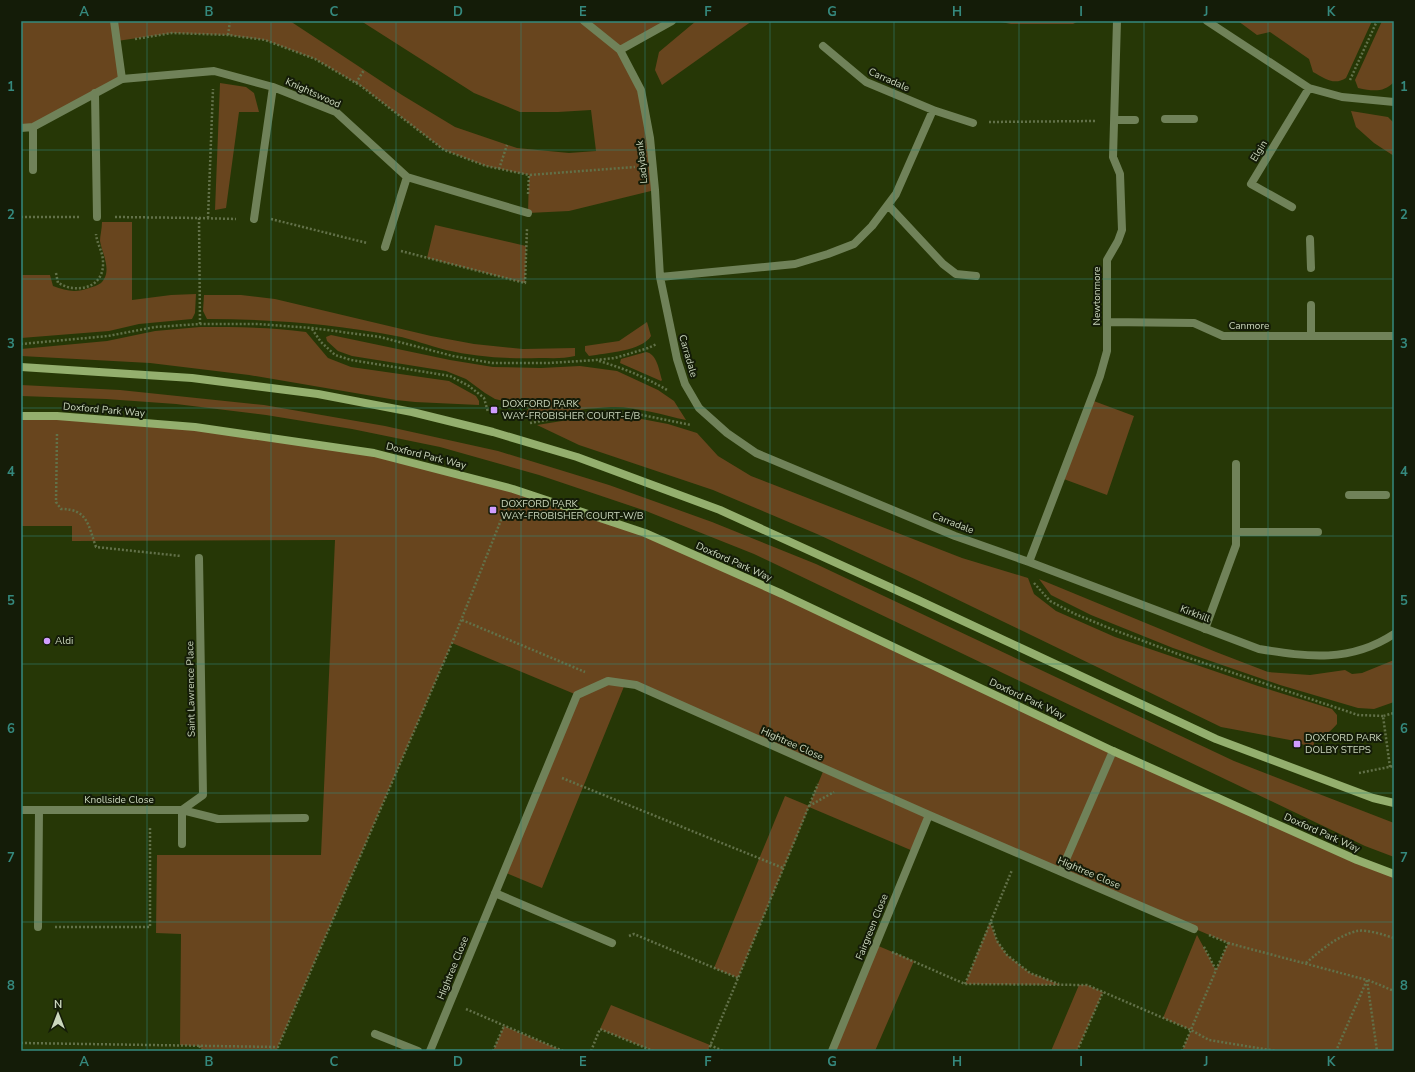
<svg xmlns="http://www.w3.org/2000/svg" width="1415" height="1072" viewBox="0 0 1415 1072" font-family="'Nunito Sans',sans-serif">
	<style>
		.green { fill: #68451e }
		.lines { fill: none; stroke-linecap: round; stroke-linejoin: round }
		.path { stroke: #627149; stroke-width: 2.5; stroke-dasharray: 2 2; stroke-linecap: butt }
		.service { stroke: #708259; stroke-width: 8 }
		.minor { stroke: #708259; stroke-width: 8 }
		.secondary { stroke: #94af6e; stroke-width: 8 }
		.grid { fill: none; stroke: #35897e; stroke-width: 1; stroke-opacity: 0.55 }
		.poi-dot { fill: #d09dff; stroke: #141c08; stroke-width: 1.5 }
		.labels { text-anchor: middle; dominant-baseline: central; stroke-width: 4; stroke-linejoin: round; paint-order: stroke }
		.street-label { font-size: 10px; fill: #cbd7bd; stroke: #141c08 }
		.poi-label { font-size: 10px; fill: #cbd7bd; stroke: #141c08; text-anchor: start }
		.neatline { fill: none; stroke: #35897e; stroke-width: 1.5 }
		.grid-label { font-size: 13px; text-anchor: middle; font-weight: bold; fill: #35897e }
	</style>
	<rect width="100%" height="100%" fill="#263706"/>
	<path class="green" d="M 21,21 L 290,21 L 402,95 L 455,127 L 517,148 L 569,153 L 596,151 L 591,110 L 558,112 L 520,112 L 474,93 L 361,21 L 672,21 L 620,50 L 641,90 L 655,190 L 569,211 L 528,213 L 529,175 L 486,166 L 444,150 L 361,86 L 315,59 L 265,40 L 228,35 L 172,33 L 117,41 L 122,79 L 33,127 L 21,128 Z
		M 696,21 L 752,21 L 662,85 L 655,70 L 659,52 Z
		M 996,21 L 1079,21 L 1073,24 L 1011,24 Z
		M 1238,21 L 1372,21 L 1346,78 C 1334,86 1324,78 1313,72 L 1309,59 L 1270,32 L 1257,35 Z
		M 1382,21 L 1394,21 L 1394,82 C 1383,93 1373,91 1358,88 L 1355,80 Z
		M 220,83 L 246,87 L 254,93 L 259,112 L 239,112 L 226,208 L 215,210 Z
		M 1351,111 L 1388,117 L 1394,123 L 1394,156 L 1374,143 L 1356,127 Z
		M 102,222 L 132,222 L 132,300 L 171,295 L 196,294 L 195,313 L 192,319 L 139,324 L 109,331 L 21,338 L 21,275 L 50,275 L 53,286 C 66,291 76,293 89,288 C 93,287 98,285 101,283 C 113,271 102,254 100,241 C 100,235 102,229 102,222 Z
		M 435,225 L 526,246 L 525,283 L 427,258 Z
		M 204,295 L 241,295 L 275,299 L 431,336 L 474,344 L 523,349 L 575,348 L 575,356 C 563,359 551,358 539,358 C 508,359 476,357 446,350 C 429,346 413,339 396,336 C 334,324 271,319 207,319 L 203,311 Z
		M 647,322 L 651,336 C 642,351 606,353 589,356 L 585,351 L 585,346 L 619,341 Z
		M 200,327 C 236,327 271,327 306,332 L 328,358 L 351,367 L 449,381 L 476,396 L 479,401 L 479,405 L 415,402 L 396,400 L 249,375 L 150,363 L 21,356 L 21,349 L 107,341 L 155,331 Z
		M 331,335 L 450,360 L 493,367 L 541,368 L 580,366 L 617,371 L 658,390 L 674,401 L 686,420 C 663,415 634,406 611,407 C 601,408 590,408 580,410 C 562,413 544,419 526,415 L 529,407 L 495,399 L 485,393 L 466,379 L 446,371 L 352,356 L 338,351 L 327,341 L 326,337 Z
		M 646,352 C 657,354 659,370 662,380 L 661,381 L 620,363 L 621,359 Z
		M 21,385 L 120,390 L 264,405 L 385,426 L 498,451 L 609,485 L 712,522 L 816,564 L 1234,761 L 1394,823 L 1394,857 L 1365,846 L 754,554 L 646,511 L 539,475 L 440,447 L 352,429 L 266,415 L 176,404 L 106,399 L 21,396 Z
		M 1091,400 L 1134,416 L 1107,495 L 1061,478 Z
		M 599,415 L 626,416 L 668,424 L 697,433 L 718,456 L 751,476 L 962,558 L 1028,578 L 1034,594 L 1056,611 L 1115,637 L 1258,686 L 1332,709 L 1337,715 L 1337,724 C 1330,732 1327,735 1316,735 L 1313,748 L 1290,740 L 1221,727 L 917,580 L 817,534 L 713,490 L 579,445 L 537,425 Z
		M 21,416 L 195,427 L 374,453 L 513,489 L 645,533 L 935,667 L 1394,874 L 1394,1051 L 1182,1051 L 1191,1030 L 1163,1018 L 1197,935 L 1216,970 L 1228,943 L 929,815 L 913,851 L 809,807 L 738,978 L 714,968 L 785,796 L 809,806 L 824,769 L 625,684 L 542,888 L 504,872 L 577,695 L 452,643 L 276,1051 L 203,1051 L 199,1046 L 180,1045 L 181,934 L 156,933 L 157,855 L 321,855 L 335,540 L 72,541 L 72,526 L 21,526 Z
		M 1039,579 L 1216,652 L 1268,672 L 1310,675 L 1345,670 L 1352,674 L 1362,673 L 1394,660 L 1394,702 L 1374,709 L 1358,708 L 1280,685 L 1173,648 L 1091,615 L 1051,595 Z
		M 990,922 L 997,941 L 1007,955 L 1030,973 L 1061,985 L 965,984 Z
		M 876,945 L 914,961 L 875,1051 L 842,1051 L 834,1048 Z
		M 1079,985 L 1087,985 L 1103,992 L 1077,1051 L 1051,1051 Z
		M 611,1005 L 710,1045 L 708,1051 L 653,1051 L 600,1029 Z
		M 504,1026 L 563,1051 L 493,1051 Z"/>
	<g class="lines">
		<path class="path" d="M 228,35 L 230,21
			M 135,39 L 172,33 L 228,35 L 265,40 L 315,59 L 361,86 L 444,150 L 486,166 L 529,175
			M 1350,80 L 1377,21
			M 356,83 L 364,70
			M 989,122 L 1096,121
			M 499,169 L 507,145
			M 528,194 L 529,175 L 635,167
			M 21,217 L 80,217
			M 115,217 L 199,218 L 200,324
			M 199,218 L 236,219
			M 208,218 L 213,89
			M 271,219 L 367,243
			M 401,251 L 525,283 L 527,229
			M 56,273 L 58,283 C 63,285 68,288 73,288 C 91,290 104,280 103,262 C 103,252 97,244 96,234
			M 312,329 L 321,342 L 335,355 L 351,360 L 450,376 L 469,386 L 484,398 L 488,412
			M 21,344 L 108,336 L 155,327 L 200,324 L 258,324 L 312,328 L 380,337 L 453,356 L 492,363 L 548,363 L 596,360 L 615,358 L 648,348 L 657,344
			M 599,361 C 623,368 645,377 667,390
			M 530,423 L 580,414 L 613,411 L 642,415 L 691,425
			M 57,434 L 56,502 L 61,509 C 88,509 88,525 96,547 L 181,556
			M 1034,583 L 1050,601 L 1075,614 L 1114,630 L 1186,657 L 1358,715 L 1383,716
			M 462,620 L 585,672
			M 1390,767 L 1383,716 L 1394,713
			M 1359,773 L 1394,766
			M 562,778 L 783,868
			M 809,806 L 834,792
			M 991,922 L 997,941 L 1007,955 L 1030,973 L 1059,984
			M 55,927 L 150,927 L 150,827
			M 1209,935 L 1228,943 L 1216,970
			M 629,936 L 634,934 L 738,978
			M 1228,943 L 1367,980 L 1336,1051
			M 892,952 L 965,984 L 1087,985 L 1191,1030 L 1209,1040 L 1276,1051
			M 1306,963 C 1321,950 1337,936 1357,931 C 1367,929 1384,935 1394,938
			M 1367,980 L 1377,1051
			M 1368,980 L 1394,991
			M 965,984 L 1012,870
			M 466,1009 L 563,1051
			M 21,1043 L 278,1047 L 452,643 L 507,505
			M 710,1045 L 723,1051
			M 199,1046 L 203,1051
			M 276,1051 L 278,1047
			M 493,1051 L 504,1026
			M 591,1051 L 600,1029 L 653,1051
			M 708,1051 L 818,784
			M 1077,1051 L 1103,992
			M 1182,1051 L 1216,970 L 1203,945"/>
		<path class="service" d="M 95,93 L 97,217
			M 1165,119 L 1194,119
			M 1115,120 L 1135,120
			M 33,127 L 33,170
			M 21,128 L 33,127 L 122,79
			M 1310,239 L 1311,268
			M 1311,305 L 1311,336
			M 1349,495 L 1386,495
			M 1236,532 L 1318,532
			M 1205,629 L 1236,545 L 1236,464
			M 182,810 L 218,819 L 305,818
			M 38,927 L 39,810"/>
		<path class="minor" d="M 114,21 L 122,79 L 214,71 L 273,87 L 336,112 L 407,177 L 528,213
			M 584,21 L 620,50 L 641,90 L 650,138 L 655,190 L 660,277 L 677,359 L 685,384 L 699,408 L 727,433 L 756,453 L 955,536 L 1029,562 L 1259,649 C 1308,657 1350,663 1394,634
			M 1207,21 L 1309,88 L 1342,97 L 1394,102
			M 823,46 L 866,82 L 933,110 L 973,123
			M 620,50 L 672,21
			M 888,205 L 943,264 L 956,274 L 976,276
			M 1292,207 L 1251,184 L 1309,88
			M 254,219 L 273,87
			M 385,247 L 407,177
			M 660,277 L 795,264 L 828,254 L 854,244 L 872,226 L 896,194 L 933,110
			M 1107,322 L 1194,323 L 1223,336 L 1394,336
			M 1029,562 L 1100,376 L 1107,351 L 1107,260 L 1118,241 L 1122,230 L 1120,174 L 1113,157 L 1117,21
			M 21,810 L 182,810 L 182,844
			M 182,810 L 203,795 L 199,558
			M 1061,871 L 1113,751
			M 495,893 L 612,943
			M 375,1034 L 418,1051
			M 430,1051 L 577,695 L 608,681 L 636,685 L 929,815 L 1194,929
			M 832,1051 L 929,815"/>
		<path class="secondary" d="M 21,367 L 192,378 L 318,394 L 412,412 L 493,432 L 577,457 L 720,510 L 918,600 L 1216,739 L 1373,798 L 1394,803
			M 21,416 L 57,416 L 195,427 L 374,453 L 513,489 L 645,533 L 782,594 L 1113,751 L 1357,860 L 1394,874"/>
	</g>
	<path class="grid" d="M 147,21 L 147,1051M 271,21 L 271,1051M 396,21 L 396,1051M 521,21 L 521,1051M 645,21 L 645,1051M 770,21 L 770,1051M 894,21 L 894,1051M 1019,21 L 1019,1051M 1144,21 L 1144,1051M 1268,21 L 1268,1051M 21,150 L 1394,150M 21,279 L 1394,279M 21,408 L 1394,408M 21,536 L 1394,536M 21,664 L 1394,664M 21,793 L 1394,793M 21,922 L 1394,922"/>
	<g class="poi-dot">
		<rect x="490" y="406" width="8" height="8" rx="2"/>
		<rect x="489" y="506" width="8" height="8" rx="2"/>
		<circle cx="47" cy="641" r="4"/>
		<rect x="1293" y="740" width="8" height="8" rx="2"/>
	</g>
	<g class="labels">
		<g class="street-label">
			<text transform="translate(889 80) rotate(24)">Carradale</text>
			<text transform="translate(313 93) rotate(24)">Knightswood</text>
			<text transform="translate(1259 151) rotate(-59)">Elgin</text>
			<text transform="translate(642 162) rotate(-96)">Ladybank</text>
			<text transform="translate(1097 296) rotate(-90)">Newtonmore</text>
			<text x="1249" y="326">Canmore</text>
			<text transform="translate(688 356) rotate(74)">Carradale</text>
			<text transform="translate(104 410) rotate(5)">Doxford Park Way</text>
			<text transform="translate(426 456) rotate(14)">Doxford Park Way</text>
			<text transform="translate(953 523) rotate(21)">Carradale</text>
			<text transform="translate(734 562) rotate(24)">Doxford Park Way</text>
			<text transform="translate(1195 614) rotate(21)">Kirkhill</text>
			<text transform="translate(191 689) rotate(-91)">Saint Lawrence Place</text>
			<text transform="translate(1027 699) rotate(25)">Doxford Park Way</text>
			<text transform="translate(792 744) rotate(24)">Hightree Close</text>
			<text x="119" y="800">Knollside Close</text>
			<text transform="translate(1322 833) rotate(24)">Doxford Park Way</text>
			<text transform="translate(1089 873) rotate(23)">Hightree Close</text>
			<text transform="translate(872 927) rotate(-68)">Fairgreen Close</text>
			<text transform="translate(453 968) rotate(-68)">Hightree Close</text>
		</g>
		<g class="poi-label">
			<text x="502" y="404">DOXFORD PARK<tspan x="502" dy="12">WAY-FROBISHER COURT-E/B</tspan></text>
			<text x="501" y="504">DOXFORD PARK<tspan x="501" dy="12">WAY-FROBISHER COURT-W/B</tspan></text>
			<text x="55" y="641">Aldi</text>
			<text x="1305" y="738">DOXFORD PARK<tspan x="1305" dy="12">DOLBY STEPS</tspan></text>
		</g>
	</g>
	<rect width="1415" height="1072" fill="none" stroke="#141c08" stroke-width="44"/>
	<g transform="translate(58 1014)" stroke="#141c08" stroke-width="3" paint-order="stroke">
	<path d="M0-3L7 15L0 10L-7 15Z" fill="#cbd7bd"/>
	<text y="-6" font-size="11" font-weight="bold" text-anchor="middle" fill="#cbd7bd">N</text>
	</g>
	<rect x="22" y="22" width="1371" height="1028" class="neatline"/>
	<g class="grid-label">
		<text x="84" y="16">A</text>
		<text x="209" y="16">B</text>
		<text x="334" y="16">C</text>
		<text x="458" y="16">D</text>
		<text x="583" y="16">E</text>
		<text x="708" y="16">F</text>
		<text x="832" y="16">G</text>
		<text x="957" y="16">H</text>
		<text x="1081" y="16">I</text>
		<text x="1206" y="16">J</text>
		<text x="1331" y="16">K</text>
		<text x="11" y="91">1</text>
		<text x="1404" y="91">1</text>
		<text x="11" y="219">2</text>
		<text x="1404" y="219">2</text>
		<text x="11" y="348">3</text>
		<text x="1404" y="348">3</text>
		<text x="11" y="476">4</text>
		<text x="1404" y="476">4</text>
		<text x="11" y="605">5</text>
		<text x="1404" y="605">5</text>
		<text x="11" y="733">6</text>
		<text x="1404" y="733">6</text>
		<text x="11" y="862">7</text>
		<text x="1404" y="862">7</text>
		<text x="11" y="990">8</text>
		<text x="1404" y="990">8</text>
		<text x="84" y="1066">A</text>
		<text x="209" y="1066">B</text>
		<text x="334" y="1066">C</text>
		<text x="458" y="1066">D</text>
		<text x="583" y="1066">E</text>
		<text x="708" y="1066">F</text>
		<text x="832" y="1066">G</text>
		<text x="957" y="1066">H</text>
		<text x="1081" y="1066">I</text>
		<text x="1206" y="1066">J</text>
		<text x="1331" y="1066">K</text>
	</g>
</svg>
